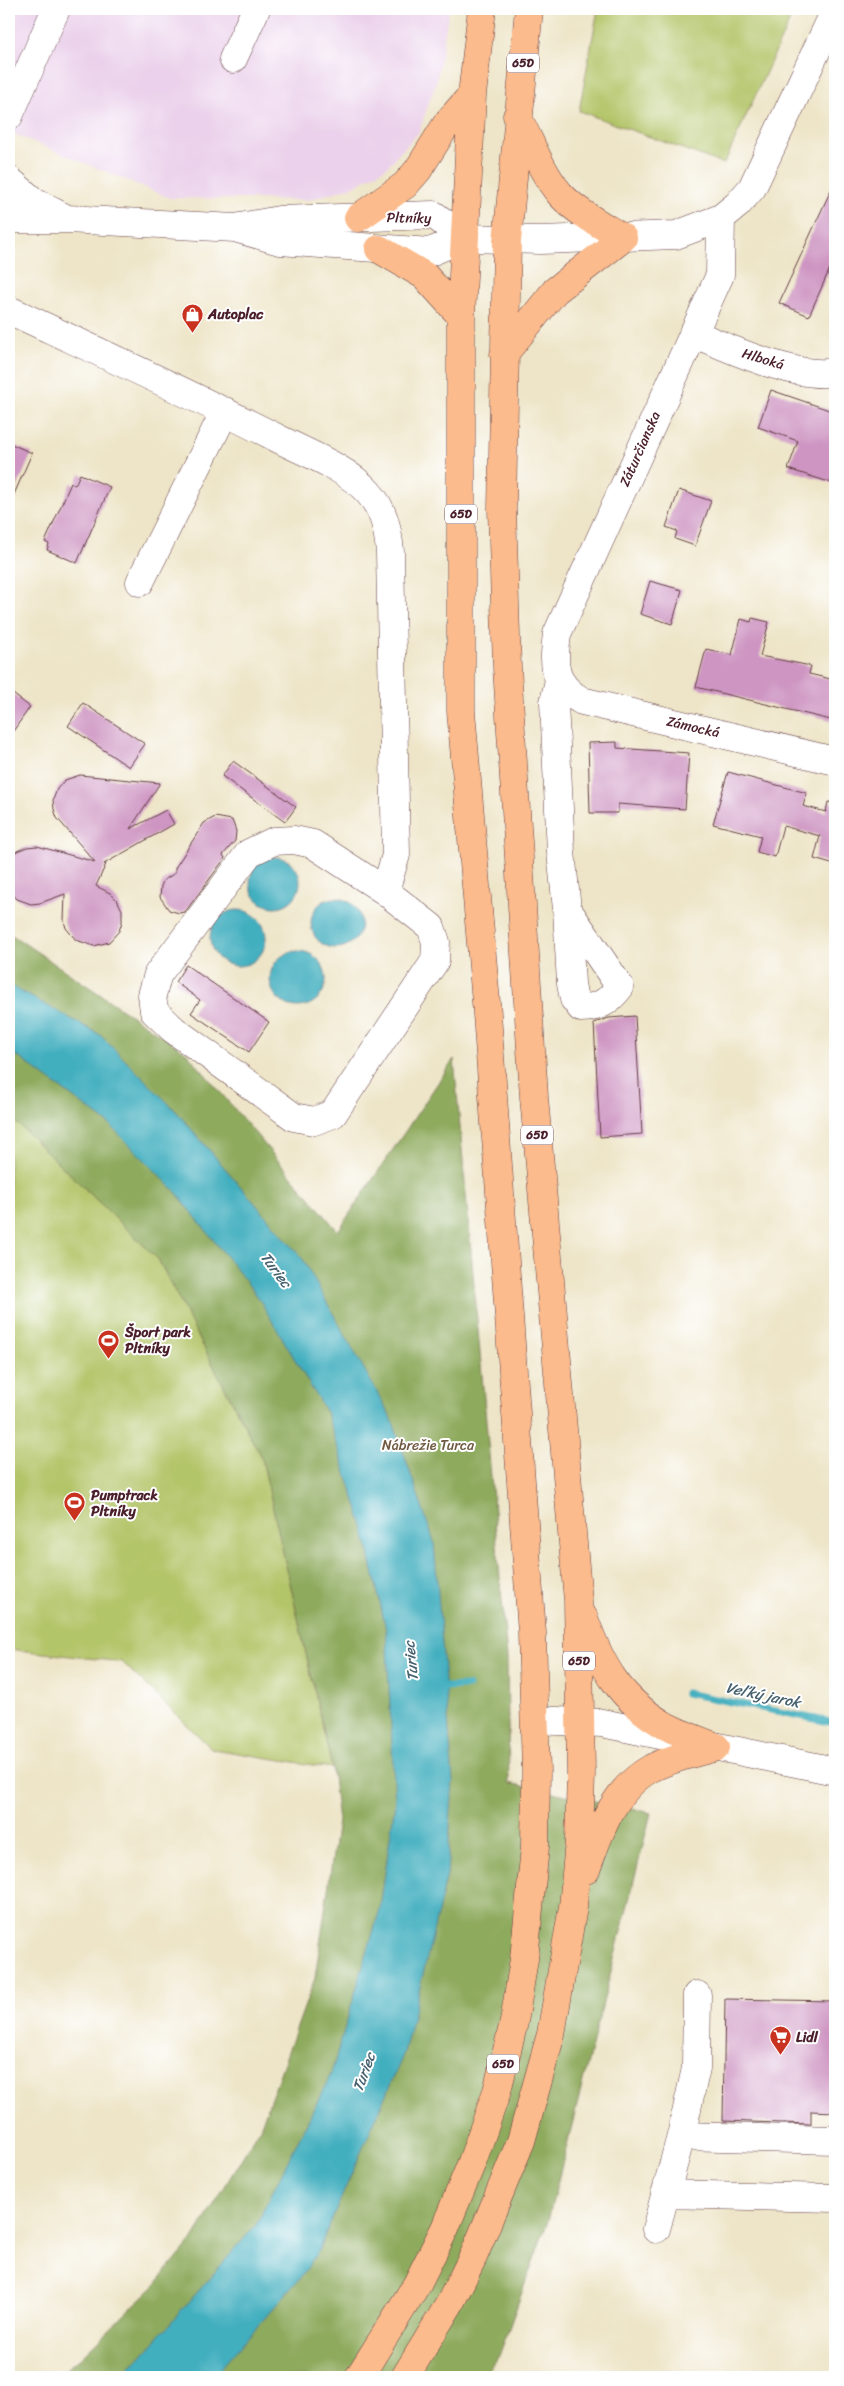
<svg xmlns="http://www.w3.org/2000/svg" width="844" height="2386" viewBox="0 0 844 2386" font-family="Sriracha,sans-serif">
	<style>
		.built { fill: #ebd1eb }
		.green { fill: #b3c569; stroke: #7e724a }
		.forest { fill: #8eaa5d; stroke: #6c6444 }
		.water { fill: #42afbf; stroke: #466775 }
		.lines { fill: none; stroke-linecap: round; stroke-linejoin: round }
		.stream { stroke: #42afbf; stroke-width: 7 }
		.building { fill: #ce95c2 }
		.minor-casing { stroke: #633d43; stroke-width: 29 }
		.major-casing { stroke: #633d43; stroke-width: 29 }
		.minor { stroke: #fff; stroke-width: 28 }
		.major { stroke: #fbbb8c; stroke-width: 28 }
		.labels { text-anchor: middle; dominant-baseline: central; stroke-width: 4; stroke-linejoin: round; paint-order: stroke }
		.shield { fill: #fff; stroke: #80626b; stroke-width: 1 }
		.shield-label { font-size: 12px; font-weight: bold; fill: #4a1f2b }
		.street-label { font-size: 14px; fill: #4a1f2b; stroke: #fff }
		.poi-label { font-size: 14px; font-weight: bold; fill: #4a1f2b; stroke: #fff; text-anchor: start }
		.park-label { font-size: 14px; fill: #6f5941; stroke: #fff }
		.water-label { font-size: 15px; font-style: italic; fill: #46606e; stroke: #fff }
	</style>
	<rect width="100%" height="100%" fill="#fff"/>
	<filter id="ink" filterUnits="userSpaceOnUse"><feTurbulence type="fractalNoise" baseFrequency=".02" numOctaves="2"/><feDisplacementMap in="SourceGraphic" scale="10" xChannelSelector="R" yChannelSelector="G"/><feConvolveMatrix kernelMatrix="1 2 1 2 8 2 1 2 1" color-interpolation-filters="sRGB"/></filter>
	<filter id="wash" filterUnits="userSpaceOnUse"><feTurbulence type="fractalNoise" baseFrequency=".0096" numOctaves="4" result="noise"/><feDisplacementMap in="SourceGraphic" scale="20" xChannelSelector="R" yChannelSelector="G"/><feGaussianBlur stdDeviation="1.12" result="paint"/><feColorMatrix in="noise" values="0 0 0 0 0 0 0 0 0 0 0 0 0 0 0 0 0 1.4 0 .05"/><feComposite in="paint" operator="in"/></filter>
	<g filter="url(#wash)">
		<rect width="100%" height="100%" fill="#eee5c8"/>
		<path class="built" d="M 9,9 L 449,9 L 437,79 L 419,132 L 386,168 L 352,187 L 308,200 L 170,198 L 9,132 Z"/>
		<path class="green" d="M 598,9 L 795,9 L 724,164 L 579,111 Z
			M 9,1118 L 19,1125 L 158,1259 L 262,1459 L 332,1768 L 212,1749 L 122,1662 L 9,1649 Z"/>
		<path class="forest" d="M 9,933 L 187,1053 L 338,1231 L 454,1059 L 507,1657 L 509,1783 L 651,1813 L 548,2220 L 499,2356 L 484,2377 L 56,2377 L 81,2357 L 155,2285 L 192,2241 L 260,2128 L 315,1978 L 338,1821 L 332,1768 L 262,1459 L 158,1259 L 19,1125 L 9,1118 Z"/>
		<path class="water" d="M250 882a25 25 0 1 1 50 0a25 25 0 1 1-50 0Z
			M311 923a25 25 0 1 1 50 0a25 25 0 1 1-50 0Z
			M210 938a28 28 0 1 1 56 0a28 28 0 1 1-56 0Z
			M270 979a28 28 0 1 1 56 0a28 28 0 1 1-56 0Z
			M 9,985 L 99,1034 L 175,1110 L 302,1258 L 392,1419 L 434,1542 L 453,1781 L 447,1875 L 404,2053 L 319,2249 L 305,2272 L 213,2377 L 117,2377 L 141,2357 L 256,2225 L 331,2074 L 380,1909 L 395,1802 L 386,1630 L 363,1526 L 327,1414 L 258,1297 L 176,1192 L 108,1123 L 9,1050 Z"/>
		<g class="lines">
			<path class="stream" d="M 439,1693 L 445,1687 L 468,1686
				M 686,1693 L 835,1723"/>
		</g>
		<g id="blocks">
			<path class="building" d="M 835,181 L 835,257 L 809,316 L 779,303 Z
				M 771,390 L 835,412 L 835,484 L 788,469 L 798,441 L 758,427 Z
				M 9,443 L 32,453 L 9,506 Z
				M 80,474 L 110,487 L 77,563 L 47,550 L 49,544 L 45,542 L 71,483 L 75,485 Z
				M 679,490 L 711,501 L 695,546 L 675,539 L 677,531 L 666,527 Z
				M 650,581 L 682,590 L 672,624 L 640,614 Z
				M 752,618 L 769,622 L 760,656 L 811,666 L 809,674 L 835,680 L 835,721 L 696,687 L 706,649 L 732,655 L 741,619 L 751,622 Z
				M 9,691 L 30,707 L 9,737 Z
				M 83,703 L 145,744 L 129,767 L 68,726 Z
				M 617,742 L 617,748 L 689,753 L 685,809 L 618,804 L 618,813 L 590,813 L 588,743 Z
				M 233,761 L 296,807 L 285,822 L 222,776 Z
				M 728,772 L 807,793 L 803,806 L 826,812 L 828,802 L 835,803 L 835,865 L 814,859 L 820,836 L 783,826 L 775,857 L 757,852 L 761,836 L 713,824 Z
				M 80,775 L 160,783 L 130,829 L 166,810 L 174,824 L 104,864 L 106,864 L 96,886 L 110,893 L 117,900 L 122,910 L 122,922 L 119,931 L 109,942 L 94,946 L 76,940 L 66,928 L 64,921 L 65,894 L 40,903 L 31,904 L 17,899 L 9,890 L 9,859 L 17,851 L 27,847 L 37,846 L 95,862 L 57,818 L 54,809 L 53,800 L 57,789 L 65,780 Z
				M 215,817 L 232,820 L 236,831 L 235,841 L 223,855 L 225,858 L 220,865 L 185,912 L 179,913 L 169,910 L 160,897 L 161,886 L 164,880 L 175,873 L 175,868 L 204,823 Z
				M 186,965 L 269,1022 L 249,1052 L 191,1013 L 200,1000 L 175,982 Z
				M 635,1016 L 642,1134 L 600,1137 L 594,1023 L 609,1018 Z
				M 725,1999 L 835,2001 L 835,2112 L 811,2111 L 811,2124 L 723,2121 Z"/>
		</g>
	</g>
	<g filter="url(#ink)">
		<use href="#blocks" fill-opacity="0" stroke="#633d43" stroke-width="1"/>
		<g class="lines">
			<defs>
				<path id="minor" d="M 233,59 L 256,9
					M 9,116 L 56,9
					M 9,180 L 34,202 L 63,217
					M 721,218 L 720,275 L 557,634 C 553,665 552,684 582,701 L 835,761
					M 9,219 L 67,219 L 235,228 L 279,220 L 434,215 L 464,238
					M 235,228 L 280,241 L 430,252 L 464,238 L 541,240 L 676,235 L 721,218 L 737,205 L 752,188 L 835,11
					M 9,310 C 99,352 189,393 277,438 C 308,454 345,467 368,492 C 384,509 388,530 390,552 L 396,855 L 385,891
					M 693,333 C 727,348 799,380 835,372
					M 140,582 L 225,411
					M 559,680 L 554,702 L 561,852 L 567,909 L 620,987 C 609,1001 600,1008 581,1008 L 574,999 L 571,984 L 567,909
					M 294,840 L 313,844 L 385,891 L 431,927 L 436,942 L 435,961 L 333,1114 L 314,1121 L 294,1117 L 174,1030 L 154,1011 L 152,995 L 158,974 L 249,853 L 274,841 Z
					M 535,1720 L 602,1723 L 835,1771
					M 681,2136 L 835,2140
					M 665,2194 L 835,2198
					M 656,2229 L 681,2136 L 696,2068 L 697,1995"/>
				<path id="major" d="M 358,218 L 405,185 L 418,170 L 448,122 L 472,95
					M 379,249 L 425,276 L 461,316
					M 504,354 L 555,291 L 623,238 C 602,225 576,212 560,194 C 541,172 531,142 517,116
					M 584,1618 C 601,1666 620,1700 666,1726 C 681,1734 699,1740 716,1747
					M 586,1870 C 599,1833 613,1790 650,1769 C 670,1758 695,1753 716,1747
					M 359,2377 L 417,2284 L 445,2228 L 472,2162 L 497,2091 L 514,2022 L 524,1959 L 535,1847 L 536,1772 L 532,1633 L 487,1014 L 461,711 L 461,316 L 472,95 L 482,9
					M 405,2377 L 450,2303 L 474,2255 L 521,2141 L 551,2034 L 573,1907 L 579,1841 L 581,1773 L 578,1601 L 534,1097 L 507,667 L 502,509 L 507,241 L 529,9"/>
			</defs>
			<use href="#minor" class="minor-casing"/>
			<use href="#major" class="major-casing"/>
			<use href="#minor" class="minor"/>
			<use href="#major" class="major"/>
		</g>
	</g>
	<defs>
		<symbol id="shop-pin" viewBox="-11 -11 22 30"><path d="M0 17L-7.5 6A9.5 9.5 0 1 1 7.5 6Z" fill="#c8321e" stroke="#fff"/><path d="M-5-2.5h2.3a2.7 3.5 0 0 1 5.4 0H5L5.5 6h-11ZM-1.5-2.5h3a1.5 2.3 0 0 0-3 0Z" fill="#fff"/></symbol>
		<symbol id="stadium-pin" viewBox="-11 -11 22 30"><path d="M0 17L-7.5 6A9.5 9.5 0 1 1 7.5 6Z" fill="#c8321e" stroke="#fff"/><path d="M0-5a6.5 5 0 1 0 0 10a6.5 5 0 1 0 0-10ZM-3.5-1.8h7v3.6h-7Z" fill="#fff"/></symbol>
		<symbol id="supermarket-pin" viewBox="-11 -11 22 30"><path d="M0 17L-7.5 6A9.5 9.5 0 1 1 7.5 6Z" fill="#c8321e" stroke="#fff"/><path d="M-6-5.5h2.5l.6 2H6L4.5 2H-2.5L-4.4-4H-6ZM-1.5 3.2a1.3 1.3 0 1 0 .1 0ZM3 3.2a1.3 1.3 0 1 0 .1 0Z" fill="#fff"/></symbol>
	</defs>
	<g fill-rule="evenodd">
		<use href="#shop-pin" x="180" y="302" width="25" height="34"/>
		<use href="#stadium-pin" x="96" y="1328" width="25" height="34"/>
		<use href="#stadium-pin" x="62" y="1490" width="25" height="34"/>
		<use href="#supermarket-pin" x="768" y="2024" width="25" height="34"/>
	</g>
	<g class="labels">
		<g class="shield">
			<rect x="507" y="53.5" width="32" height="19" rx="4"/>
			<rect x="445" y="504.5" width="32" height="19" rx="4"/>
			<rect x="521" y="1125.5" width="32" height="19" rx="4"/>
			<rect x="563" y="1651.5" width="32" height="19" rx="4"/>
			<rect x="487" y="2054.5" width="32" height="19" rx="4"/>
		</g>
		<g class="shield-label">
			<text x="523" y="63">65D</text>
			<text x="461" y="514">65D</text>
			<text x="537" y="1135">65D</text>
			<text x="579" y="1661">65D</text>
			<text x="503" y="2064">65D</text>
		</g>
		<g class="street-label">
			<text transform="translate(409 218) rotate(1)">Pltníky</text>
			<text transform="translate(763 359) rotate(17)">Hlboká</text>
			<text transform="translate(640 449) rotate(-66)">Záturčianska</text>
			<text transform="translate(693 727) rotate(13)">Zámocká</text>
		</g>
		<g class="poi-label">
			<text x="208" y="314">Autoplac</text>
			<text x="125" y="1332">Šport park<tspan x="125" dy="16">Pltníky</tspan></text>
			<text x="91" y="1495">Pumptrack<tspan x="91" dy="16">Pltníky</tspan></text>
			<text x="796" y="2037">Lidl</text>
		</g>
		<g class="park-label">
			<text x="428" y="1445">Nábrežie Turca</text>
		</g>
		<g class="water-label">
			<text transform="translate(276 1270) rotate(53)">Turiec</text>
			<text transform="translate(411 1661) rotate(-96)">Turiec</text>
			<text transform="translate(763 1695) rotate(12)">Veľký jarok</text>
			<text transform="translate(364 2072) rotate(-70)">Turiec</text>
		</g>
	</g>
	<rect width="844" height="2386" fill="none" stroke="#fff" stroke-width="30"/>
</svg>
